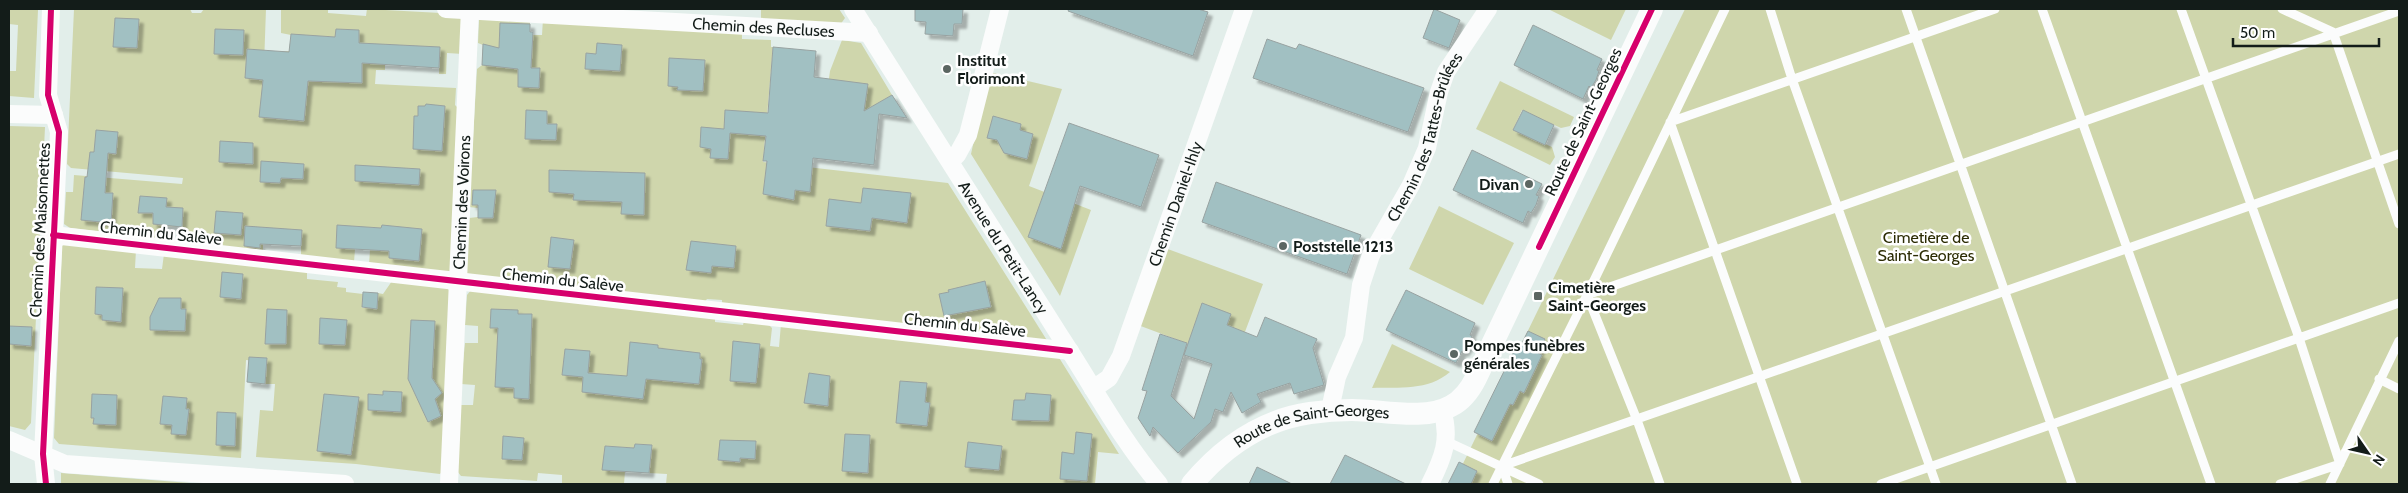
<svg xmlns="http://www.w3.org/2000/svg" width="2408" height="493" viewBox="0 0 2408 493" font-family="Cabin,sans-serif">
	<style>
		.green { fill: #cfd6ac }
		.building { fill: #a1c0c2; stroke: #98a2a1; filter: url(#shadow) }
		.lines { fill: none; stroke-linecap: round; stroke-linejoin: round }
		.service { stroke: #fbfcfc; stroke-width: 9 }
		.minor { stroke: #fbfcfc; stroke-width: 18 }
		.tertiary { stroke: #fbfcfc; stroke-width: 22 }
		.cycleway-casing { stroke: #fff; stroke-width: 9 }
		.cycleway { stroke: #d6006c; stroke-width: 6 }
		.poi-dot { fill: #5b6662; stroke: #fff; stroke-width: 2 }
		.labels { text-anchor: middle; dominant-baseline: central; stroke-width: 5; stroke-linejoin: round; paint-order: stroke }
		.street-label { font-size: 16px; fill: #131c19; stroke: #fff }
		.poi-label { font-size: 16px; font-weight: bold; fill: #131c19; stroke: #fff; text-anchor: start }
		.park-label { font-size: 16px; fill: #2c2c04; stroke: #fff }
	</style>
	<defs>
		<filter id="shadow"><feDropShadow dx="4.5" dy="4.5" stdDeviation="1" flood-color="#0004"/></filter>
	</defs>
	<rect width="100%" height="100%" fill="#e2eeea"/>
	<path class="green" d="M 9,9 L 38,10 L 34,98 L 9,96 L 9,71 L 16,71 L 18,25 L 9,24 Z
		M 74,9 L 190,9 L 192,13 L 201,13 L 204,9 L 266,9 L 264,65 L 280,66 L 280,51 L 289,51 L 291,35 L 281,33 L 281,9 L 328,9 L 328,13 L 366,16 L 367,9 L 459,14 L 463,19 L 463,54 L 447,53 L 446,74 L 439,74 L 440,47 L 385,64 L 385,70 L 376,70 L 375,84 L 456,88 L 455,105 L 459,109 L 451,270 L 446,274 L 369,265 L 370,250 L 355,249 L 354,262 L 301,255 L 301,246 L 263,244 L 263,253 L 181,244 L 181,227 L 165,226 L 163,239 L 70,228 L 64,224 L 66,192 L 73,192 L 74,175 L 182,184 L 183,178 L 71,168 L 67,164 Z
		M 761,9 L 839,9 L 845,18 L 840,25 L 761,20 Z
		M 1548,9 L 1626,9 L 1611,40 Z
		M 1685,9 L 2399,9 L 2399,484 L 1453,484 Z
		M 483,15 L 530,18 L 530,32 L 533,35 L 542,35 L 543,19 L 742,31 L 742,39 L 771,40 L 771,47 L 773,47 L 763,162 L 948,183 L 1048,342 L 722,306 L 722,300 L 707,299 L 703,304 L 470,277 L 466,273 L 469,218 L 478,217 L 478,208 L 469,207 L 477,69 L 482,65 L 483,45 L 478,43 L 479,20 Z
		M 842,40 L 861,43 L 892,95 L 877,104 L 876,114 L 825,107 L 830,71 Z
		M 989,72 L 1062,89 L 1029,186 L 1091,210 L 1060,296 L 971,154 Z
		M 1500,81 L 1574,117 L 1570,126 L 1561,128 L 1522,110 L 1513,130 L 1552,147 L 1555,157 L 1550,165 L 1476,129 Z
		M 9,126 L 45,127 L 31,423 L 25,430 L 9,426 Z
		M 1439,206 L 1514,243 L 1483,305 L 1409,269 Z
		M 68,242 L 136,250 L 135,268 L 162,269 L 164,254 L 307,270 L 307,279 L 338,282 L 337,287 L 346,288 L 346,292 L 363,294 L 362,308 L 377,308 L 378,293 L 383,294 L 392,281 L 445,286 L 450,291 L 442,472 L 440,474 L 356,464 L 256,457 L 260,410 L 273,411 L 275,384 L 265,384 L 267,362 L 246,360 L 241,458 L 59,444 L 54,438 L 62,246 Z
		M 1165,248 L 1263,284 L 1234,361 L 1138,325 Z
		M 471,290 L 715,317 L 715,322 L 743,325 L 744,321 L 767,323 L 772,328 L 770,346 L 779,347 L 781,324 L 1058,356 L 1119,454 L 1098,452 L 1095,484 L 666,484 L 667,474 L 649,473 L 652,445 L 635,444 L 634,448 L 605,446 L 603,469 L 625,471 L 624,484 L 562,483 L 562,475 L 538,473 L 537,481 L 461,476 L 457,471 L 460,405 L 473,405 L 475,385 L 461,384 L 465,343 L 478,343 L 478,326 L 465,325 L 467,295 Z
		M 1392,344 L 1450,372 C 1428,391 1399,387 1372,388 Z
		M 61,473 L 203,484 L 61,484 Z"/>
	<path class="building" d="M 915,9 L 963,9 L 962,24 L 954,24 L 953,36 L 925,34 L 926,22 L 915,21 Z
		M 1069,9 L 1198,9 L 1208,12 L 1193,56 L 1068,11 Z
		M 1434,9 L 1460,20 L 1449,48 L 1423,38 Z
		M 115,18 L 139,19 L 137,48 L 113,47 Z
		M 500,23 L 530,24 L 530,32 L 533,32 L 531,68 L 540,68 L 539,88 L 518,87 L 518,69 L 482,65 L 483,44 L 499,48 Z
		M 1533,25 L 1602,59 L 1597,70 L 1599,71 L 1596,80 L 1591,88 L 1589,86 L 1583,99 L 1514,65 Z
		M 215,29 L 244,30 L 243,55 L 214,54 Z
		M 336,29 L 359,30 L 359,43 L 440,47 L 439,68 L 362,63 L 362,83 L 308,81 L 304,121 L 259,117 L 263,80 L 245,78 L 247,49 L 289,52 L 291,34 L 335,37 Z
		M 1267,39 L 1296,49 L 1299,44 L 1424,88 L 1408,132 L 1253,78 Z
		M 597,43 L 622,45 L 620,71 L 585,69 L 586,53 L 596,54 Z
		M 773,47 L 816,51 L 814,77 L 868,84 L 864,111 L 892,95 L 907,118 L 879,114 L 874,165 L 813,158 L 810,192 L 795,190 L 794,200 L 763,194 L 767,161 L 763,161 L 766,136 L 730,133 L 728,159 L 710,158 L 711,149 L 700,147 L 701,127 L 724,129 L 725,110 L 768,113 Z
		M 669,58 L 705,60 L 703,91 L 677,90 L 678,87 L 668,86 Z
		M 426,104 L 445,106 L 442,151 L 413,149 L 414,116 L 418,116 L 418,106 L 425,106 Z
		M 526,110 L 547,111 L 547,124 L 557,124 L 556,140 L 525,139 Z
		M 1523,110 L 1554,125 L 1545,145 L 1513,130 Z
		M 993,116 L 1021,124 L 1020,130 L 1033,134 L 1027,159 L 1004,153 L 997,140 L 987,138 Z
		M 1069,123 L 1159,155 L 1141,207 L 1080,186 L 1061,249 L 1028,237 Z
		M 96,130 L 118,132 L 116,154 L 108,153 L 105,193 L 113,193 L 111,223 L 81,220 L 85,177 L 87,177 L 90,152 L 94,152 Z
		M 220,141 L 253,143 L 253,164 L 219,162 Z
		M 1472,150 L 1542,184 L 1536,195 L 1539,196 L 1536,205 L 1531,213 L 1528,211 L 1523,223 L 1453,190 Z
		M 261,161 L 304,164 L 303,179 L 281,178 L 280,183 L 260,182 Z
		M 355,165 L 420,169 L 419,185 L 355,181 Z
		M 549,170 L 645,173 L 644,215 L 621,214 L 622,202 L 573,200 L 574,194 L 549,192 Z
		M 1216,182 L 1361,235 L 1347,274 L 1202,222 Z
		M 863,188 L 911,193 L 907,223 L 872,218 L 870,231 L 826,226 L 829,199 L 861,203 Z
		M 473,190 L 496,190 L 493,218 L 478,218 L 478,205 L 472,205 Z
		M 140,196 L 167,198 L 166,207 L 183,208 L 182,227 L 153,224 L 153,213 L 138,213 Z
		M 216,211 L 243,213 L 241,235 L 214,233 Z
		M 337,225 L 381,228 L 382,225 L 422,229 L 419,261 L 389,258 L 389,251 L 336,248 Z
		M 245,226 L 302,230 L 301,246 L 260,244 L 260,248 L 244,246 Z
		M 551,237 L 574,240 L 570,269 L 548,267 Z
		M 691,241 L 736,246 L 734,268 L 712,266 L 711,273 L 686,270 Z
		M 222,272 L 243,274 L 241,299 L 220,297 Z
		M 985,281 L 991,307 L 944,316 L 939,294 L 949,292 L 948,290 Z
		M 96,287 L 123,288 L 121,322 L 102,320 L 102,315 L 95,314 Z
		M 1406,290 L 1475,323 L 1470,335 L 1472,336 L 1469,345 L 1464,352 L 1462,351 L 1456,363 L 1386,330 Z
		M 363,292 L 378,293 L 377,309 L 362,307 Z
		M 159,298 L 181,298 L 181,309 L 186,309 L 185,331 L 150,330 L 150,317 Z
		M 1202,303 L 1231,314 L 1227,325 L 1257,337 L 1265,317 L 1317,339 L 1313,348 L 1324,385 L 1294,394 L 1290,383 L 1257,394 L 1261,402 L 1242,413 L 1231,392 L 1223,412 L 1215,409 L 1211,422 L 1178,453 L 1153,427 L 1150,436 L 1138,418 L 1147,391 L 1142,390 L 1160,334 L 1187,343 L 1171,396 L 1194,419 L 1212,364 L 1184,355 Z
		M 267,309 L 287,310 L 286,344 L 265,344 Z
		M 491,309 L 518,310 L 518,314 L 532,314 L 529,399 L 514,398 L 514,388 L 495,387 L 498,328 L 490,328 Z
		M 320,318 L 347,320 L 345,345 L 319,344 Z
		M 411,320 L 435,321 L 432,378 L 442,393 L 435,399 L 441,416 L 428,422 L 408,379 Z
		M 9,326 L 32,327 L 31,346 L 9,344 Z
		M 1528,331 L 1545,339 L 1538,353 L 1542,355 L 1524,393 L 1520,391 L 1513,405 L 1510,404 L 1492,441 L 1474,432 L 1518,343 L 1521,345 Z
		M 733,341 L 760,344 L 756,383 L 730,381 Z
		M 630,342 L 658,345 L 658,348 L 700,353 L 700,359 L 702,359 L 699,384 L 646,379 L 643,399 L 582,392 L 583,377 L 562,375 L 565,349 L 590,351 L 588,373 L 627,376 Z
		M 249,357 L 267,358 L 265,384 L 247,382 Z
		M 809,373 L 830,376 L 828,406 L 804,403 Z
		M 900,381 L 927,383 L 925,402 L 930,403 L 927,426 L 896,423 Z
		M 383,391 L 402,392 L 401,412 L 368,410 L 368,394 L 383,395 Z
		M 1026,393 L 1051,395 L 1049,421 L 1012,420 L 1014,400 L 1025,400 Z
		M 92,394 L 117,395 L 116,425 L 93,424 L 94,418 L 91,418 Z
		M 324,394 L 359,397 L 351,455 L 317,451 Z
		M 163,396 L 187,398 L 186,409 L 189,409 L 186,435 L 171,434 L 172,425 L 160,424 Z
		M 217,412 L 236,413 L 235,446 L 216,445 Z
		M 1076,432 L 1092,434 L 1087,481 L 1060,479 L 1062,452 L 1074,454 Z
		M 845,434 L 870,435 L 868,473 L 842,471 Z
		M 503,436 L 524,438 L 522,460 L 502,459 Z
		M 720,440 L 756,441 L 755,459 L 740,458 L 740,462 L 718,460 Z
		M 968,442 L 1002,446 L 999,470 L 965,467 Z
		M 635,444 L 652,445 L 649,473 L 602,470 L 605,446 L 634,448 Z
		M 1345,455 L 1406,484 L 1330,484 Z
		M 1459,462 L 1477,471 L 1471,484 L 1448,484 Z
		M 1257,467 L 1292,484 L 1249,484 Z"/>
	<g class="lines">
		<path class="service" d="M 1770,9 L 1792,79 L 1936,484
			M 1906,9 L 2072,484
			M 2042,9 L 2211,484
			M 2181,9 L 2299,338 L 2340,464 L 2280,484
			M 2282,9 L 2333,32 L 2399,224
			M 2379,379 L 2399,389
			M 1446,441 L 1539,484
			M 1493,484 L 1587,295 L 1725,9
			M 1508,484 L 1502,466 L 2399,154
			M 1660,484 L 1637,420 L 1587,295 L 2399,11
			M 1797,484 L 1670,122 L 1995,9
			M 1881,484 L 2399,303
			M 2330,484 L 2399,341"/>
		<g class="minor">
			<path id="s1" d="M 446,9 L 869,33"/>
			<path id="s2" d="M 853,9 C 923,118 990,227 1060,336 C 1093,386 1120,438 1159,484"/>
			<path d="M 9,114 L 54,115"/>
			<path d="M 949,160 L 957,155 L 968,135 L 1000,9"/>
			<path d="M 53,235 L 1070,351"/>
			<path id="s3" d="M 1093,389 L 1109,378 L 1121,356 L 1244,9"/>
			<path id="s4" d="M 1330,410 L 1337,377 L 1354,338 L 1361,285 L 1371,255 L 1411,185 L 1427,148 L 1439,92 L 1446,72 L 1488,9"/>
			<path d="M 9,440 L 65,464 L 345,484"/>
			<path d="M 46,484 L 43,454 L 59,132 L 48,95 L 51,9"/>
			<path id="s5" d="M 449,484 L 470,9"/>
			<path d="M 1430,484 C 1443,458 1451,439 1442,410"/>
		</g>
		<path class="tertiary" id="s6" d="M 1192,484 C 1223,447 1262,420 1310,413 C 1324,411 1338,410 1352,410 C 1381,410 1425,421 1451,406 C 1463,400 1470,390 1476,378 L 1652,9"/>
		<defs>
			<path id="cycleway" d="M 53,235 L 1070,351
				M 1539,247 L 1652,9
				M 46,484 L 43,454 L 59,132 L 48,95 L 51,9"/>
		</defs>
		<use href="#cycleway" class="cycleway-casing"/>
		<use href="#cycleway" class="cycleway"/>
	</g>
	<g class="poi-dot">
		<circle cx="947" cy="69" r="5"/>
		<circle cx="1529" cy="184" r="5"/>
		<circle cx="1283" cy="246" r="5"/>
		<rect x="1533" y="291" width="10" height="10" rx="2.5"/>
		<circle cx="1454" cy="354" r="5"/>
	</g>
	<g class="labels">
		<g class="street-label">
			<text stroke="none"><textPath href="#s1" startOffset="318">Chemin des Recluses</textPath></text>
			<text transform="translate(1583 122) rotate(-65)">Route de Saint-Georges</text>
			<text stroke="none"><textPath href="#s4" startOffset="292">Chemin des Tattes-Brûlées</textPath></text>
			<text stroke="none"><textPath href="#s5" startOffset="282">Chemin des Voirons</textPath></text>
			<text stroke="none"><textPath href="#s3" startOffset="206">Chemin Daniel-Ihly</textPath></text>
			<text transform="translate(40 230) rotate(-87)">Chemin des Maisonnettes</text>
			<text transform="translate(161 233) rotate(6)">Chemin du Salève</text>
			<text stroke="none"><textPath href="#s2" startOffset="282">Avenue du Petit-Lancy</textPath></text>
			<text transform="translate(563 280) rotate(6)">Chemin du Salève</text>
			<text transform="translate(965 325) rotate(6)">Chemin du Salève</text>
			<text stroke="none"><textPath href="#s6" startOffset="140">Route de Saint-Georges</textPath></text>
		</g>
		<g class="poi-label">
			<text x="957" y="60">Institut<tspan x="957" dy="18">Florimont</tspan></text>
			<text x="1519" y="184" text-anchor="end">Divan</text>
			<text x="1293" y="246">Poststelle 1213</text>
			<text x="1548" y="287">Cimetière<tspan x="1548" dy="18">Saint-Georges</tspan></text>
			<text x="1464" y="345">Pompes funèbres<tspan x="1464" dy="18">générales</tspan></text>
		</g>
		<g class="park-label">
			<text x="1926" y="237">Cimetière de<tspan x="1926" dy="18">Saint-Georges</tspan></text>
		</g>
	</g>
	<rect width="2408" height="493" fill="none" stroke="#131c19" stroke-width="20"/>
	<g transform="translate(2368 453) rotate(124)" stroke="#ffffff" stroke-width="4" paint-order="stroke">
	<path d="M0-4L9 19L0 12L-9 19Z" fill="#131c19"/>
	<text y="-8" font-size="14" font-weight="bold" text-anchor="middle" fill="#131c19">N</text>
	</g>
	<path d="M2233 38v8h146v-8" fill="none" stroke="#131c19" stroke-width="2.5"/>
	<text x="2240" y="38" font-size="15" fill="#131c19" stroke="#ffffff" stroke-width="4" paint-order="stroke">50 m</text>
</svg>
